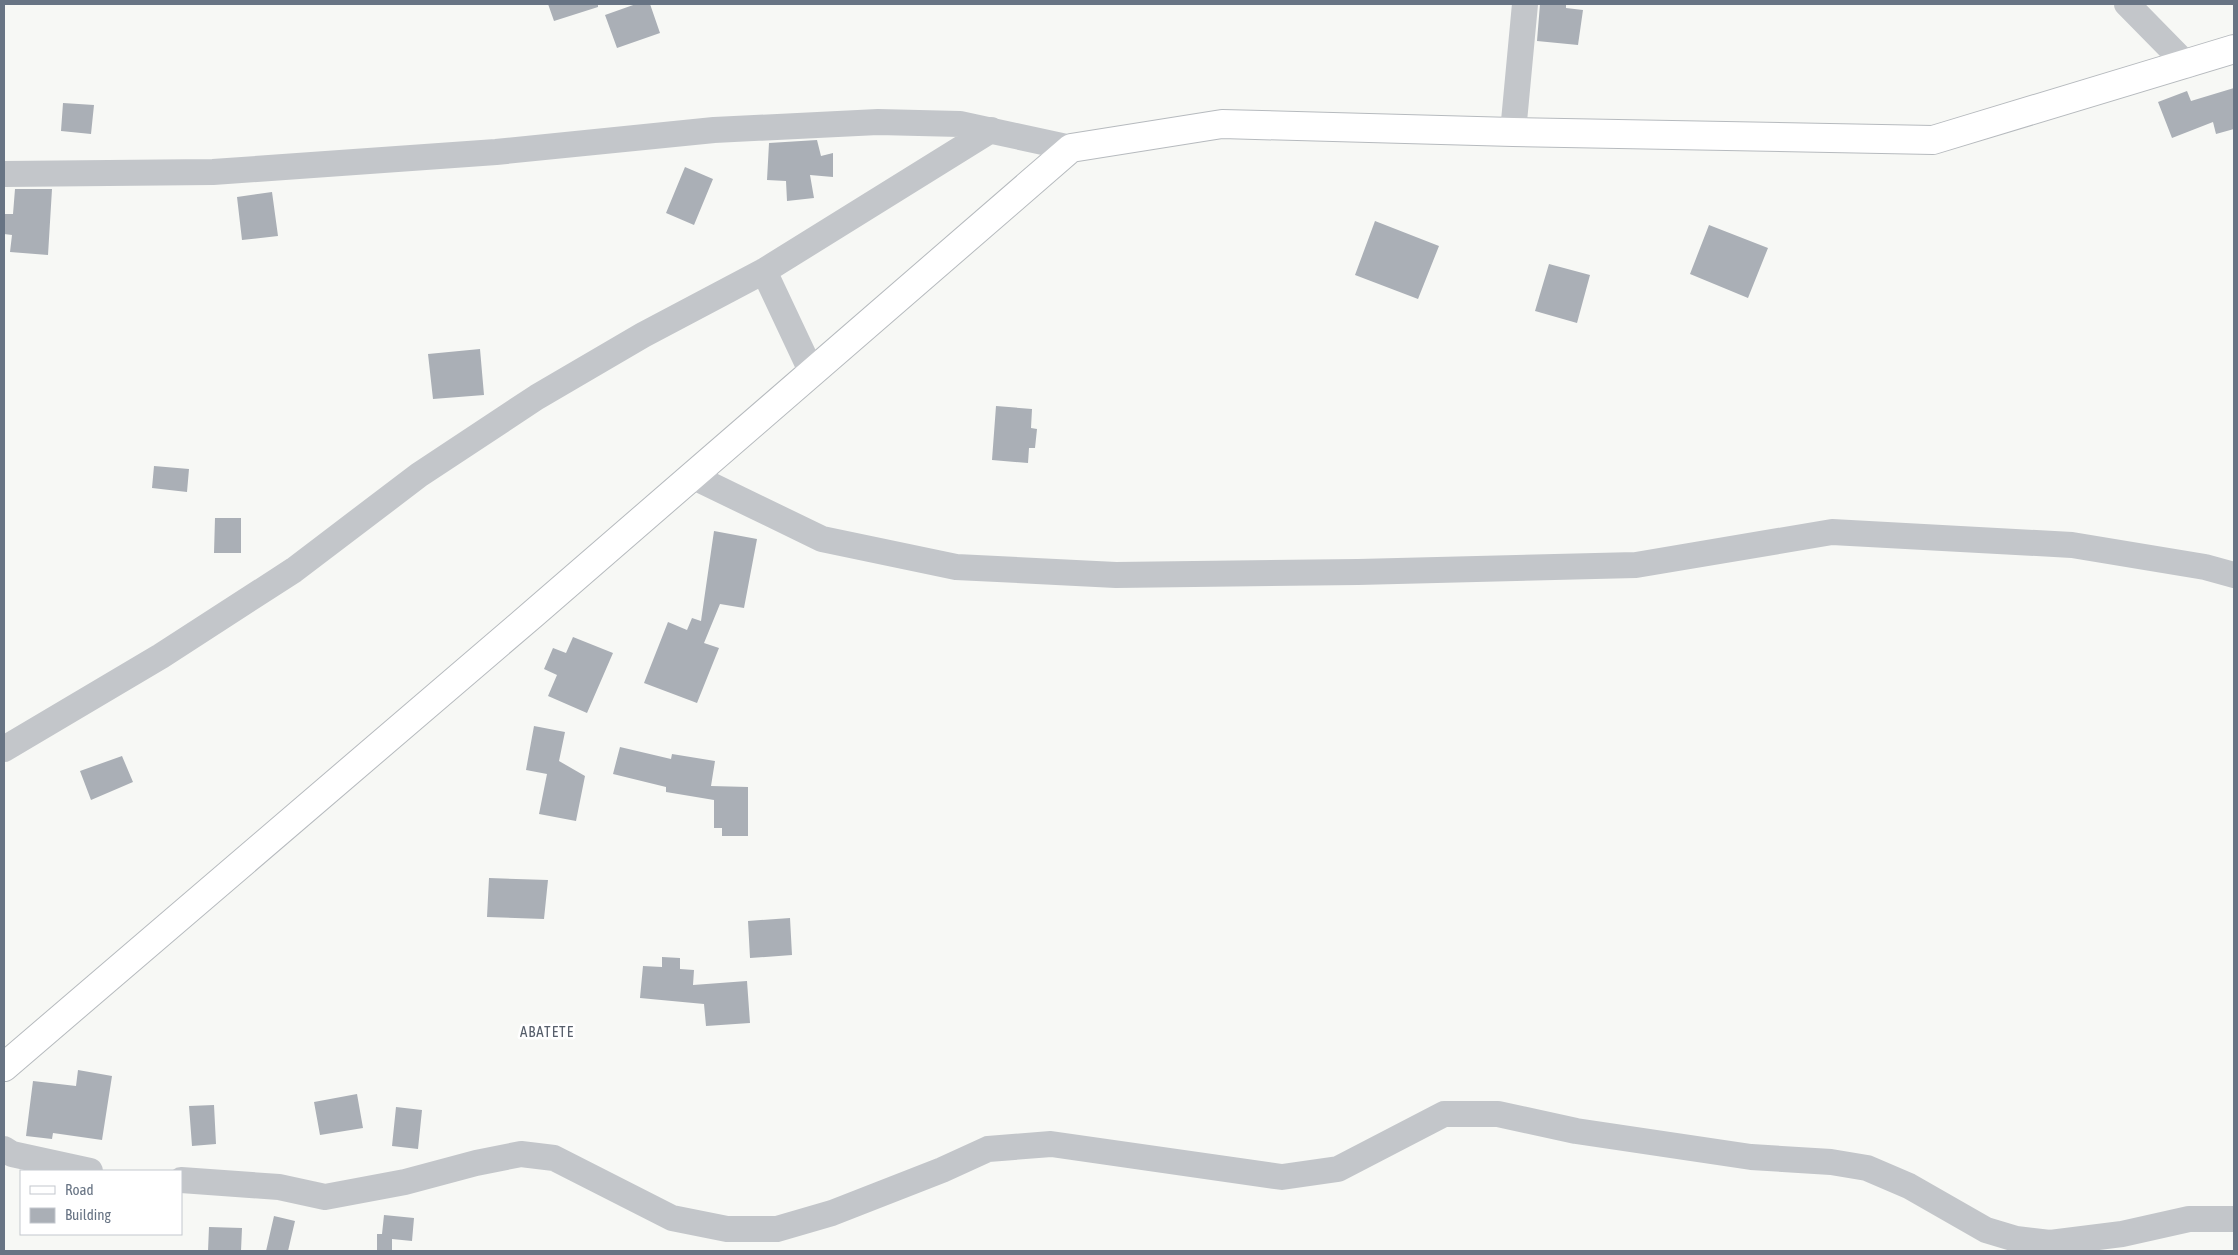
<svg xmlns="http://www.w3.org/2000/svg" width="2238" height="1255" viewBox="0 0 2238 1255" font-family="'Asap Condensed',sans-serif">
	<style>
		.building { fill: #aaafb6 }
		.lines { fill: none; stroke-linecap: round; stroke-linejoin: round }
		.major-casing { stroke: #b6babe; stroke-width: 30 }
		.minor { stroke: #c3c6ca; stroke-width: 26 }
		.major { stroke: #fff; stroke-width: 28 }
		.labels { text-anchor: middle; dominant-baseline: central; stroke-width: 5; stroke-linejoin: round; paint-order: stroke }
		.quarter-label { font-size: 15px; letter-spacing: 1px; fill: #565e6a; stroke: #fff }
	</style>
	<rect width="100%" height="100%" fill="#f7f8f5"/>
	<path class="building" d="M 548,4 L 598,4 L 598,7 L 554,21 Z
		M 636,4 L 650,4 L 660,33 L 617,48 L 605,15 Z
		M 1540,4 L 1566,4 L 1566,8 L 1583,10 L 1578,45 L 1537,41 Z
		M 2234,88 L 2234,129 L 2216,134 L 2213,122 L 2172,138 L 2158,102 L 2187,91 L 2191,101 Z
		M 63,103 L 94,105 L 91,134 L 61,131 Z
		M 817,140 L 821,156 L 833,153 L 833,177 L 810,175 L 814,198 L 787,201 L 786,181 L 767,180 L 769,143 Z
		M 685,167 L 713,179 L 694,225 L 666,213 Z
		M 15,189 L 52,189 L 48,255 L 10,252 L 12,235 L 4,234 L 4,214 L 13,214 Z
		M 272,192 L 278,236 L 242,240 L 237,197 Z
		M 1375,221 L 1439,246 L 1418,299 L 1355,275 Z
		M 1709,225 L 1768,248 L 1748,298 L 1690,274 Z
		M 1549,264 L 1590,275 L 1577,323 L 1535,311 Z
		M 480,349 L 484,395 L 433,399 L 428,354 Z
		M 996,406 L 1032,409 L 1031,428 L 1037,429 L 1035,448 L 1029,448 L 1028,463 L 992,460 Z
		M 154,466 L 189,469 L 187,492 L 152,488 Z
		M 215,518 L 241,518 L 241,553 L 214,553 Z
		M 714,531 L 757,539 L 744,608 L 720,604 L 704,643 L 719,648 L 697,703 L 644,683 L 668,622 L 687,630 L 692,618 L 701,621 Z
		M 573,637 L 613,653 L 587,713 L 548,696 L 557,675 L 544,669 L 553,648 L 566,653 Z
		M 534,726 L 565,732 L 559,761 L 585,776 L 576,821 L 539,814 L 547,774 L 526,770 Z
		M 620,747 L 671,759 L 672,754 L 715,761 L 711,786 L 748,787 L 748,836 L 722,836 L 722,828 L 714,828 L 714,800 L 666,792 L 666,787 L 613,774 Z
		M 122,756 L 133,782 L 91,800 L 80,771 Z
		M 489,878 L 548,880 L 544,919 L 487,917 Z
		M 790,918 L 792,955 L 750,958 L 748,921 Z
		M 662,957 L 680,958 L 680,969 L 694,970 L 693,985 L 747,981 L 750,1023 L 706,1026 L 704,1004 L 640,998 L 643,966 L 662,967 Z
		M 78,1070 L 112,1076 L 102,1140 L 53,1133 L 52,1139 L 26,1136 L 33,1081 L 76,1086 Z
		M 357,1094 L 363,1128 L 320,1135 L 314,1102 Z
		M 214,1105 L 216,1144 L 192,1146 L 189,1106 Z
		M 396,1107 L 422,1110 L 418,1149 L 392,1146 Z
		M 384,1215 L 414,1218 L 412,1241 L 392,1239 L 392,1251 L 377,1251 L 377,1234 L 382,1234 Z
		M 274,1216 L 295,1221 L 288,1251 L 266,1251 Z
		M 209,1227 L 242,1228 L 241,1251 L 208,1251 Z"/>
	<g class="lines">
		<defs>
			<path id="major" d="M 4,1067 L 533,614 L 1071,148 L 1222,124 L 1513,132 L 1933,140 L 2234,49"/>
		</defs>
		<use href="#major" class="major-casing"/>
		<path class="minor" d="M 2127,4 L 2187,65
			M 1513,132 L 1525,4
			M 4,174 L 213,172 L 496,152 L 714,130 L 878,122 L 960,124 L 1071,148
			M 764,271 L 812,373
			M 692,476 L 822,539 L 956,567 L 1116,575 L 1358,572 L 1636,565 L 1832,532 L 2072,545 L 2205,567 L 2234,575
			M 4,749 L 161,656 L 294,570 L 419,475 L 537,397 L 643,335 L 764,271 L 991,130
			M 4,1149 L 12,1154 L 90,1171
			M 181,1180 L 279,1187 L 325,1197 L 405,1182 L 476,1163 L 521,1154 L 554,1158 L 672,1218 L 727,1229 L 777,1229 L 832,1213 L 942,1170 L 988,1149 L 1051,1144 L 1282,1177 L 1338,1169 L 1444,1114 L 1498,1114 L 1576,1131 L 1751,1157 L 1831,1162 L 1867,1168 L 1909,1186 L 1986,1230 L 2016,1239 L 2050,1243 L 2122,1234 L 2189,1219 L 2234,1219"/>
		<use href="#major" class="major"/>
	</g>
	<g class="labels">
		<g class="quarter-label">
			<text x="547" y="1031">ABATETE</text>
		</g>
	</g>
	<rect width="2238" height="1255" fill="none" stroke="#687484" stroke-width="10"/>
	<rect x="20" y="1170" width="162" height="65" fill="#ffffff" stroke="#c3c7ce"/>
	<rect x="30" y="1186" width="25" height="8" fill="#ffffff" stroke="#c3c7ce"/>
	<text x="65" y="1195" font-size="15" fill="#687484">Road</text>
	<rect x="30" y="1208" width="25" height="15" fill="#aaafb6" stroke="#c3c7ce"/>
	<text x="65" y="1220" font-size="15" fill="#687484">Building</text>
</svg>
